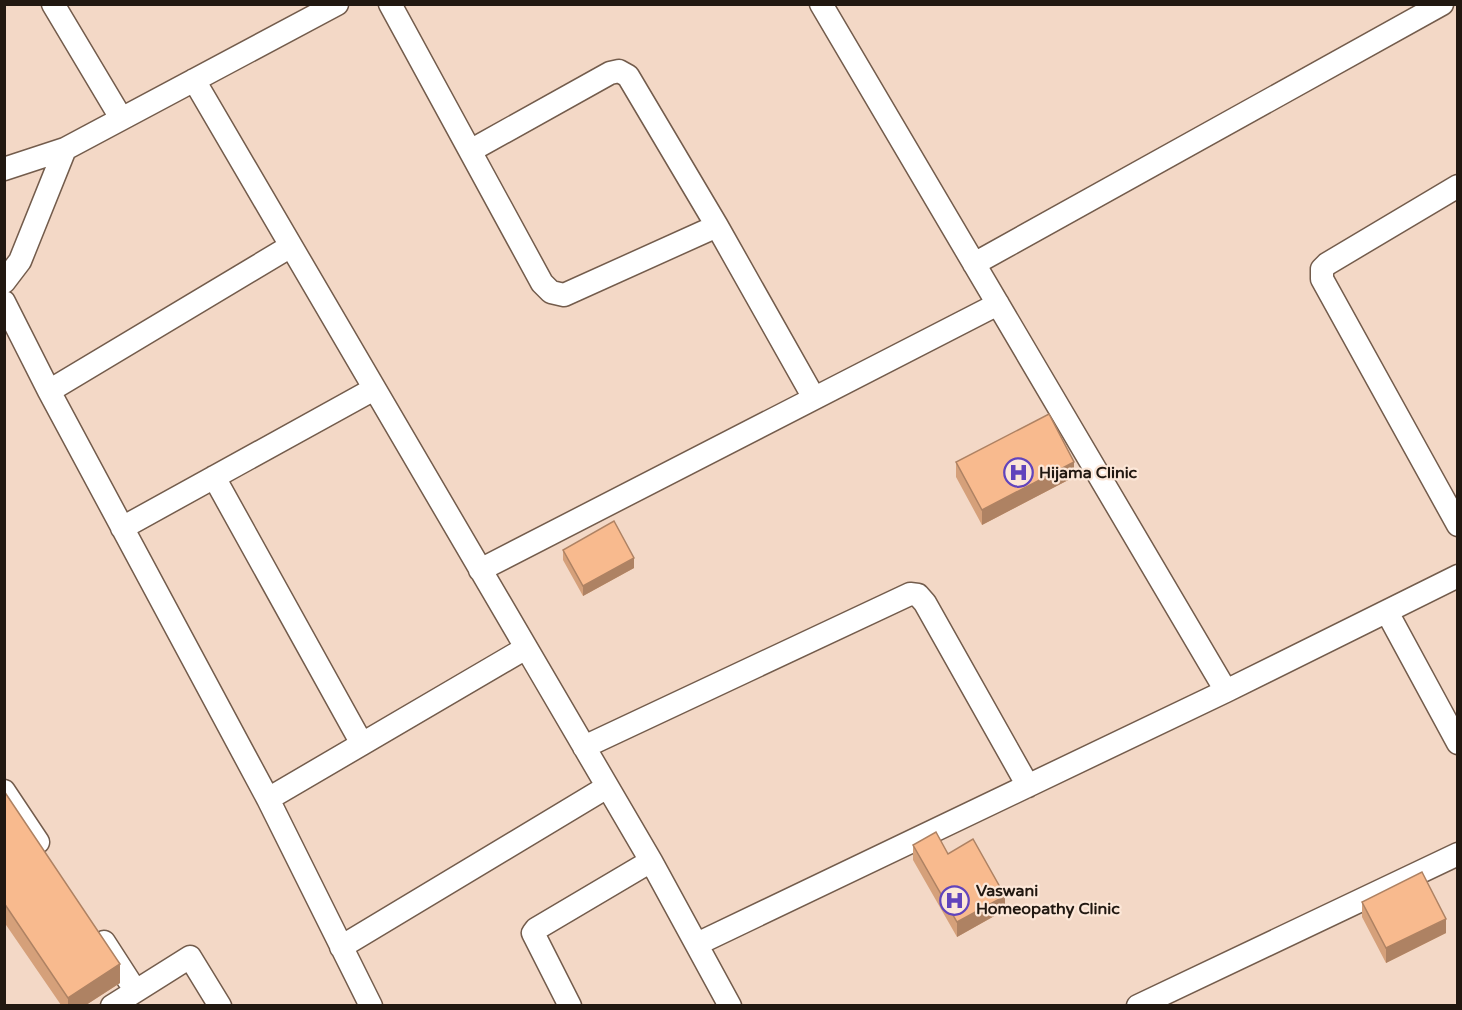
<svg xmlns="http://www.w3.org/2000/svg" width="1462" height="1010" viewBox="0 0 1462 1010" font-family="'Varela Round',sans-serif">
	<style>
		.lines { fill: none; stroke-linecap: round; stroke-linejoin: round }
		.minor-casing { stroke: #735c4c; stroke-width: 25 }
		.minor { stroke: #fff; stroke-width: 22 }
		.wall { fill: #d5a07a }
		.shaded-wall { fill: #ae8263 }
		.building { fill: #f8ba8e; stroke: #ae8263; stroke-width: 1.5 }
		.labels { text-anchor: middle; dominant-baseline: central; stroke-width: 4.5; stroke-linejoin: round; paint-order: stroke }
		.poi-label { font-size: 16px; font-weight: bold; fill: #211811; stroke: #fce7d8; text-anchor: start }
	</style>
	<rect width="100%" height="100%" fill="#f3d8c6"/>
	<g class="lines">
		<defs>
			<path id="minor" d="M 53,4 L 121,118
				M 390,4 L 542,283 L 551,292 L 564,295 L 717,226
				M 821,4 L 1226,691
				M 194,80 L 651,861 L 730,1006
				M 470,151 L 610,73 L 619,71 L 628,76 L 717,226 L 814,398
				M 4,169 L 65,149 L 337,4
				M 1458,186 L 1327,264 L 1322,269 L 1322,279 L 1458,525
				M 974,264 L 1442,4
				M 4,282 L 20,261 L 65,149
				M 4,302 L 49,391 L 268,799 L 371,1006
				M 49,391 L 291,246
				M 214,477 L 362,744
				M 122,528 L 374,389
				M 480,570 L 998,304
				M 1387,612 L 1458,743
				M 584,747 L 910,594 L 918,595 L 925,603 L 1028,786
				M 4,791 L 38,842
				M 268,799 L 526,648
				M 104,942 L 135,990
				M 697,944 L 1226,691 L 1458,576
				M 341,947 L 607,787
				M 112,1006 L 190,957 L 220,1006
				M 570,1006 L 533,933 L 536,929 L 651,861
				M 1138,1006 L 1458,854"/>
		</defs>
		<use href="#minor" class="minor-casing"/>
		<use href="#minor" class="minor"/>
	</g>
	<path class="wall" d="M 956,462 L 1074,477 L 982,525 L 956,477 Z
		M 563,550 L 634,568 L 583,596 L 563,560 Z
		M 4,791 L 120,983 L 86,1005 L 61,1005 L 4,922 Z
		M 913,845 L 948,854 L 1005,910 L 957,937 L 913,860 Z
		M 1362,902 L 1446,933 L 1386,963 L 1362,917 Z"/>
	<path class="shaded-wall" d="M 1074,462 L 1074,477 L 982,525 L 982,510 Z
		M 634,558 L 634,568 L 583,596 L 583,586 Z
		M 1005,896 L 1005,910 L 957,937 L 957,922 Z
		M 1446,919 L 1446,933 L 1386,963 L 1386,948 Z
		M 120,964 L 120,983 L 86,1005 L 68,1005 L 68,998 Z"/>
	<path class="building" d="M 1049,414 L 1074,462 L 982,510 L 956,462 Z
		M 614,521 L 634,558 L 583,586 L 563,550 Z
		M 4,791 L 120,964 L 68,998 L 4,903 Z
		M 936,832 L 948,854 L 973,839 L 1005,896 L 957,922 L 913,845 Z
		M 1422,872 L 1446,919 L 1386,948 L 1362,902 Z"/>
	<defs>
		<symbol id="hospital-ring" viewBox="-11 -11 22 22"><circle r="9.5" fill="#fce7d8" stroke="#6144bc" stroke-width="1.5"/><path d="M-5-5h3v3.5h4V-5h3V5h-3V1.5h-4V5h-3Z" fill="#6144bc"/></symbol>
	</defs>
	<g fill-rule="evenodd">
		<use href="#hospital-ring" x="1002" y="456" width="33" height="33"/>
		<use href="#hospital-ring" x="938" y="884" width="33" height="33"/>
	</g>
	<g class="labels">
		<g class="poi-label">
			<text x="1039" y="473">Hijama Clinic</text>
			<text x="976" y="891">Vaswani<tspan x="976" dy="18">Homeopathy Clinic</tspan></text>
		</g>
	</g>
	<rect width="1462" height="1010" fill="none" stroke="#211811" stroke-width="12"/>
</svg>
